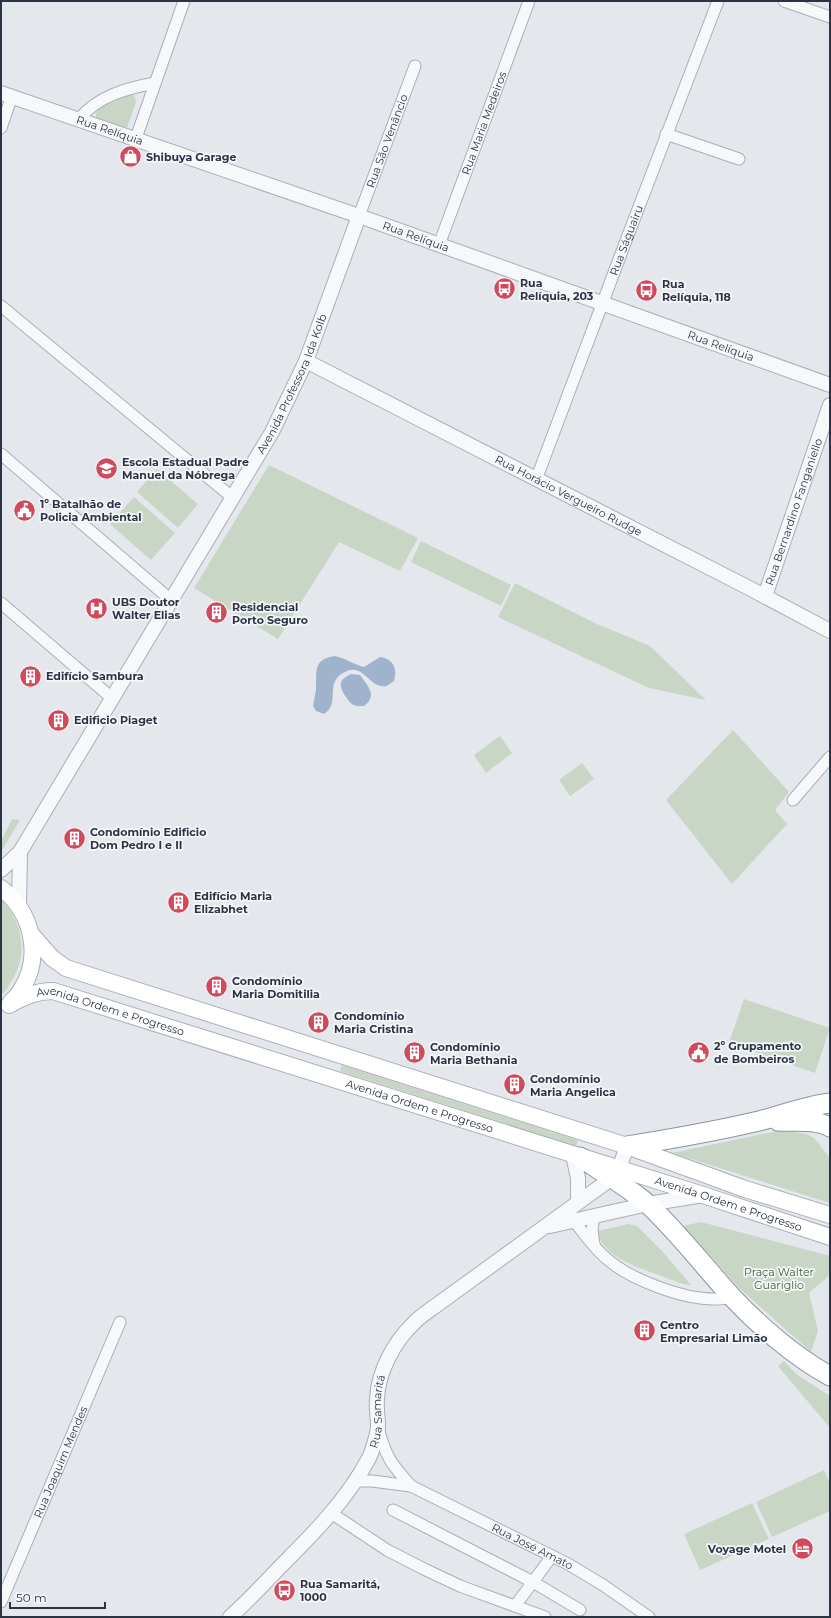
<svg xmlns="http://www.w3.org/2000/svg" width="831" height="1618" viewBox="0 0 831 1618" font-family="Montserrat,sans-serif">
	<style>
		.green { fill: #c9d6c5 }
		.water { fill: #9fb4cc }
		.lines { fill: none; stroke-linecap: round; stroke-linejoin: round }
		.minor-casing { stroke: #a9aeb7; stroke-width: 13 }
		.tertiary-casing { stroke: #a9aeb7; stroke-width: 16 }
		.secondary-casing { stroke: #a9aeb7; stroke-width: 18 }
		.trunk-casing { stroke: #8b94a3; stroke-width: 21 }
		.minor { stroke: #f7f8fa; stroke-width: 11 }
		.tertiary { stroke: #f7f8fa; stroke-width: 14 }
		.secondary { stroke: #fff; stroke-width: 16 }
		.trunk { stroke: #fff; stroke-width: 19 }
		.labels { text-anchor: middle; dominant-baseline: central; stroke-width: 3.5; stroke-linejoin: round; paint-order: stroke }
		.street-label { font-size: 11px; fill: #2b3445; stroke: #f4f6f9 }
		.poi-label { font-size: 11px; font-weight: bold; fill: #2b3445; stroke: #f4f6f9; text-anchor: start }
		.park-label { font-size: 11px; fill: #3f6138; stroke: #f4f6f9 }
	</style>
	<rect width="100%" height="100%" fill="#e4e7ec"/>
	<path class="green" d="M 129,95 L 133,95 L 135,97 L 136,102 L 127,128 L 96,118 L 96,113 L 99,108 Z
		M 269,465 L 418,538 L 400,571 L 339,542 L 278,639 L 194,588 Z
		M 157,469 L 198,504 L 178,528 L 137,492 Z
		M 134,497 L 175,533 L 151,560 L 110,524 Z
		M 421,541 L 511,585 L 501,606 L 411,562 Z
		M 515,583 L 597,624 L 650,646 L 706,700 L 649,688 L 498,617 Z
		M 733,730 L 789,792 L 775,810 L 787,824 L 732,884 L 666,800 Z
		M 500,736 L 512,753 L 486,773 L 474,755 Z
		M 582,763 L 594,779 L 570,796 L 559,780 Z
		M 12,819 L 20,820 L 1,852 L 1,841 Z
		M 1,899 C 23,923 29,955 11,982 C 8,987 5,992 1,995 Z
		M 744,999 L 830,1028 L 815,1073 L 729,1043 Z
		M 342,1065 L 578,1140 L 576,1146 L 340,1071 Z
		M 782,1130 L 806,1134 L 814,1138 L 830,1158 L 830,1203 L 672,1153 Z
		M 701,1222 L 830,1256 L 830,1275 L 809,1293 L 818,1331 L 811,1352 L 739,1288 L 683,1226 Z
		M 628,1224 L 637,1226 L 662,1251 L 691,1285 C 683,1285 672,1280 664,1277 C 644,1269 601,1258 598,1231 Z
		M 784,1361 L 796,1374 L 830,1396 L 830,1428 L 778,1366 Z
		M 824,1470 L 830,1484 L 830,1511 L 772,1537 L 756,1502 Z
		M 752,1503 L 769,1539 L 700,1570 L 684,1534 Z"/>
	<path class="water" d="M 335,656 C 345,658 353,664 364,667 L 380,657 C 393,659 398,668 394,681 C 392,682 389,685 386,686 C 370,689 364,664 347,671 C 322,681 342,703 324,714 L 316,711 L 313,706 C 314,700 315,695 316,690 C 317,673 312,659 335,656 Z
		M 351,674 L 360,675 C 368,686 378,696 364,706 C 360,706 355,707 352,704 C 347,700 339,688 341,682 C 343,678 347,676 351,674 Z"/>
	<g class="lines">
		<defs>
			<g id="minor">
				<path d="M 784,1 L 830,17"/>
				<path d="M 79,119 C 98,96 127,88 155,83"/>
				<path d="M 1,128 L 12,96"/>
				<path d="M 666,134 L 739,159"/>
				<path d="M 136,138 L 184,1"/>
				<path id="s1" d="M 359,216 L 415,66"/>
				<path id="s2" d="M 439,245 L 529,1"/>
				<path d="M 1,306 L 233,498"/>
				<path d="M 1,454 L 172,601"/>
				<path id="s3" d="M 536,480 L 627,238 L 718,1"/>
				<path d="M 1,603 L 113,699"/>
				<path d="M 793,800 L 830,757"/>
				<path d="M 594,1216 L 592,1230 L 594,1244"/>
				<path d="M 574,1221 C 584,1233 594,1248 606,1258 C 630,1280 685,1300 717,1299 C 722,1299 727,1298 732,1297"/>
				<path d="M 378,1428 C 386,1457 391,1464 411,1486"/>
				<path id="s4" d="M 355,1481 L 372,1481 L 411,1486 L 568,1564 L 603,1585 L 649,1617"/>
				<path d="M 393,1510 L 533,1582 L 580,1610"/>
				<path d="M 331,1513 L 387,1550 L 424,1569 L 460,1586 L 545,1617"/>
				<path id="s5" d="M 1,1602 L 120,1322"/>
				<path d="M 515,1606 L 552,1556"/>
			</g>
			<g id="tertiary">
				<path id="s6" d="M 1,93 L 359,216 L 830,385"/>
				<path id="s7" d="M 306,361 L 749,588 L 830,631"/>
				<path id="s8" d="M 765,596 L 830,405"/>
				<path id="s9" d="M 1,870 L 20,852 L 272,432 L 306,361 L 359,216"/>
				<path d="M 19,906 L 20,852"/>
				<path d="M 573,1155 L 578,1178 L 578,1202"/>
				<path d="M 550,1226 L 648,1204 L 703,1195"/>
				<path id="s10" d="M 230,1617 C 247,1602 263,1585 279,1568 C 312,1535 347,1500 369,1458 C 372,1452 378,1433 378,1426 C 378,1417 376,1408 377,1399 C 378,1372 394,1342 413,1324 C 419,1317 427,1312 434,1307 L 612,1178 L 619,1169 L 627,1146"/>
			</g>
			<g id="secondary">
				<path d="M 1,888 C 32,912 43,956 21,990 C 19,994 15,998 11,1002"/>
				<path d="M 31,934 L 52,958 L 66,968 L 627,1146 L 745,1189 L 830,1215"/>
				<path id="s11" d="M 9,1005 C 23,997 36,991 53,991 L 703,1195 L 830,1237"/>
			</g>
			<path id="trunk" d="M 778,1121 C 795,1122 815,1119 830,1127
				M 627,1146 C 671,1139 716,1131 759,1121 C 783,1115 805,1106 830,1103
				M 580,1157 C 603,1173 629,1187 650,1206 C 679,1234 704,1266 731,1296 C 758,1325 795,1357 830,1376"/>
		</defs>
		<use href="#minor" class="minor-casing"/>
		<use href="#tertiary" class="tertiary-casing"/>
		<use href="#secondary" class="secondary-casing"/>
		<use href="#trunk" class="trunk-casing"/>
		<use href="#minor" class="minor"/>
		<use href="#tertiary" class="tertiary"/>
		<use href="#secondary" class="secondary"/>
		<use href="#trunk" class="trunk"/>
	</g>
	<defs>
		<symbol id="shop-disc" viewBox="-11 -11 22 22"><circle r="9.5" fill="#d1495b" stroke="#f4f6f9"/><path d="M-5-2.5h2.3a2.7 3.5 0 0 1 5.4 0H5L5.5 6h-11ZM-1.5-2.5h3a1.5 2.3 0 0 0-3 0Z" fill="#fff"/></symbol>
		<symbol id="bus-disc" viewBox="-11 -11 22 22"><circle r="9.5" fill="#d1495b" stroke="#f4f6f9"/><path d="M-5-6H5V4H4V6H2V4H-2V6H-4V4H-5ZM-3.5-4V0h7V-4ZM-3.5 1.2v1.5H-2V1.2ZM2 1.2v1.5H3.5V1.2Z" fill="#fff"/></symbol>
		<symbol id="school-disc" viewBox="-11 -11 22 22"><circle r="9.5" fill="#d1495b" stroke="#f4f6f9"/><path d="M0-5L7-2L0 1L-7-2ZM-4 1L0 2.5L4 1V4Q0 6-4 4Z" fill="#fff"/></symbol>
		<symbol id="civic-disc" viewBox="-11 -11 22 22"><circle r="9.5" fill="#d1495b" stroke="#f4f6f9"/><path d="M-.6-6.5H3V-4.5H.6V-3L4-1V1h2V6H-6V1h2V-1L-.6-3ZM-1.2 2.5V6h2.4V2.5Z" fill="#fff"/></symbol>
		<symbol id="hospital-disc" viewBox="-11 -11 22 22"><circle r="9.5" fill="#d1495b" stroke="#f4f6f9"/><path d="M-5-5h3v3.5h4V-5h3V5h-3V1.5h-4V5h-3Z" fill="#fff"/></symbol>
		<symbol id="building-disc" viewBox="-11 -11 22 22"><circle r="9.5" fill="#d1495b" stroke="#f4f6f9"/><path d="M-4-6H4V6H1V3H-1V6H-4ZM-2.5-4.3h1.7v1.8h-1.7ZM.8-4.3h1.7v1.8H.8ZM-2.5-1h1.7V.8h-1.7ZM.8-1h1.7V.8H.8Z" fill="#fff"/></symbol>
		<symbol id="hotel-disc" viewBox="-11 -11 22 22"><circle r="9.5" fill="#d1495b" stroke="#f4f6f9"/><path d="M-6-4.5h1.5V1H6V5H4.5V3h-9V5H-6ZM-4 0a1.8 1.8 0 1 1 3.6 0ZM.5 0V-2.5h3Q6-2.5 6 0Z" fill="#fff"/></symbol>
	</defs>
	<g fill-rule="evenodd">
		<use href="#shop-disc" x="118" y="144" width="25" height="25"/>
		<use href="#bus-disc" x="492" y="276" width="25" height="25"/>
		<use href="#bus-disc" x="634" y="278" width="25" height="25"/>
		<use href="#school-disc" x="94" y="456" width="25" height="25"/>
		<use href="#civic-disc" x="12" y="498" width="25" height="25"/>
		<use href="#hospital-disc" x="84" y="596" width="25" height="25"/>
		<use href="#building-disc" x="204" y="600" width="25" height="25"/>
		<use href="#building-disc" x="18" y="664" width="25" height="25"/>
		<use href="#building-disc" x="46" y="708" width="25" height="25"/>
		<use href="#building-disc" x="62" y="826" width="25" height="25"/>
		<use href="#building-disc" x="166" y="890" width="25" height="25"/>
		<use href="#building-disc" x="204" y="974" width="25" height="25"/>
		<use href="#building-disc" x="306" y="1010" width="25" height="25"/>
		<use href="#civic-disc" x="686" y="1040" width="25" height="25"/>
		<use href="#building-disc" x="402" y="1040" width="25" height="25"/>
		<use href="#building-disc" x="502" y="1072" width="25" height="25"/>
		<use href="#building-disc" x="632" y="1318" width="25" height="25"/>
		<use href="#hotel-disc" x="790" y="1536" width="25" height="25"/>
		<use href="#bus-disc" x="272" y="1578" width="25" height="25"/>
	</g>
	<g class="labels">
		<g class="street-label">
			<text stroke="none"><textPath href="#s2" startOffset="130">Rua Maria Medeiros</textPath></text>
			<text stroke="none"><textPath href="#s6" startOffset="115">Rua Relíquia</textPath></text>
			<text stroke="none"><textPath href="#s1" startOffset="80">Rua São Venâncio</textPath></text>
			<text stroke="none"><textPath href="#s6" startOffset="439">Rua Relíquia</textPath></text>
			<text stroke="none"><textPath href="#s3" startOffset="256">Rua Ságuairu</textPath></text>
			<text stroke="none"><textPath href="#s6" startOffset="763">Rua Relíquia</textPath></text>
			<text stroke="none"><textPath href="#s9" startOffset="568">Avenida Professora Ida Kolb</textPath></text>
			<text stroke="none"><textPath href="#s7" startOffset="295">Rua Horácio Vergueiro Rudge</textPath></text>
			<text stroke="none"><textPath href="#s8" startOffset="89">Rua Bernardino Fanganiello</textPath></text>
			<text stroke="none"><textPath href="#s11" startOffset="107">Avenida Ordem e Progresso</textPath></text>
			<text stroke="none"><textPath href="#s11" startOffset="431">Avenida Ordem e Progresso</textPath></text>
			<text stroke="none"><textPath href="#s11" startOffset="755">Avenida Ordem e Progresso</textPath></text>
			<text stroke="none"><textPath href="#s10" startOffset="260">Rua Samaritá</textPath></text>
			<text stroke="none"><textPath href="#s5" startOffset="152">Rua Joaquim Mendes</textPath></text>
			<text stroke="none"><textPath href="#s4" startOffset="192">Rua José Amato</textPath></text>
		</g>
		<g class="poi-label">
			<text x="146" y="157">Shibuya Garage</text>
			<text x="520" y="283">Rua<tspan x="520" dy="13">Relíquia, 203</tspan></text>
			<text x="662" y="284">Rua<tspan x="662" dy="13">Relíquia, 118</tspan></text>
			<text x="122" y="462">Escola Estadual Padre<tspan x="122" dy="13">Manuel da Nóbrega</tspan></text>
			<text x="40" y="504">1º Batalhão de<tspan x="40" dy="13">Policia Ambiental</tspan></text>
			<text x="112" y="602">UBS Doutor<tspan x="112" dy="13">Walter Elias</tspan></text>
			<text x="232" y="607">Residencial<tspan x="232" dy="13">Porto Seguro</tspan></text>
			<text x="46" y="676">Edifício Sambura</text>
			<text x="74" y="720">Edificio Piaget</text>
			<text x="90" y="832">Condomínio Edificio<tspan x="90" dy="13">Dom Pedro I e II</tspan></text>
			<text x="194" y="896">Edifício Maria<tspan x="194" dy="13">Elizabhet</tspan></text>
			<text x="232" y="981">Condomínio<tspan x="232" dy="13">Maria Domitilia</tspan></text>
			<text x="334" y="1016">Condomínio<tspan x="334" dy="13">Maria Cristina</tspan></text>
			<text x="714" y="1046">2º Grupamento<tspan x="714" dy="13">de Bombeiros</tspan></text>
			<text x="430" y="1047">Condomínio<tspan x="430" dy="13">Maria Bethania</tspan></text>
			<text x="530" y="1079">Condomínio<tspan x="530" dy="13">Maria Angelica</tspan></text>
			<text x="660" y="1325">Centro<tspan x="660" dy="13">Empresarial Limão</tspan></text>
			<text x="786" y="1549" text-anchor="end">Voyage Motel</text>
			<text x="300" y="1584">Rua Samaritá,<tspan x="300" dy="13">1000</tspan></text>
		</g>
		<g class="park-label">
			<text x="779" y="1272">Praça Walter<tspan x="779" dy="13">Guariglio</tspan></text>
		</g>
	</g>
	<rect width="831" height="1618" fill="none" stroke="#2b3445" stroke-width="4"/>
	<path d="M10 1602v6h95v-6" fill="none" stroke="#2b3445" stroke-width="2"/>
	<text x="16" y="1602" font-size="12" fill="#2b3445" stroke="#f4f6f9" stroke-width="3" paint-order="stroke">50 m</text>
</svg>
